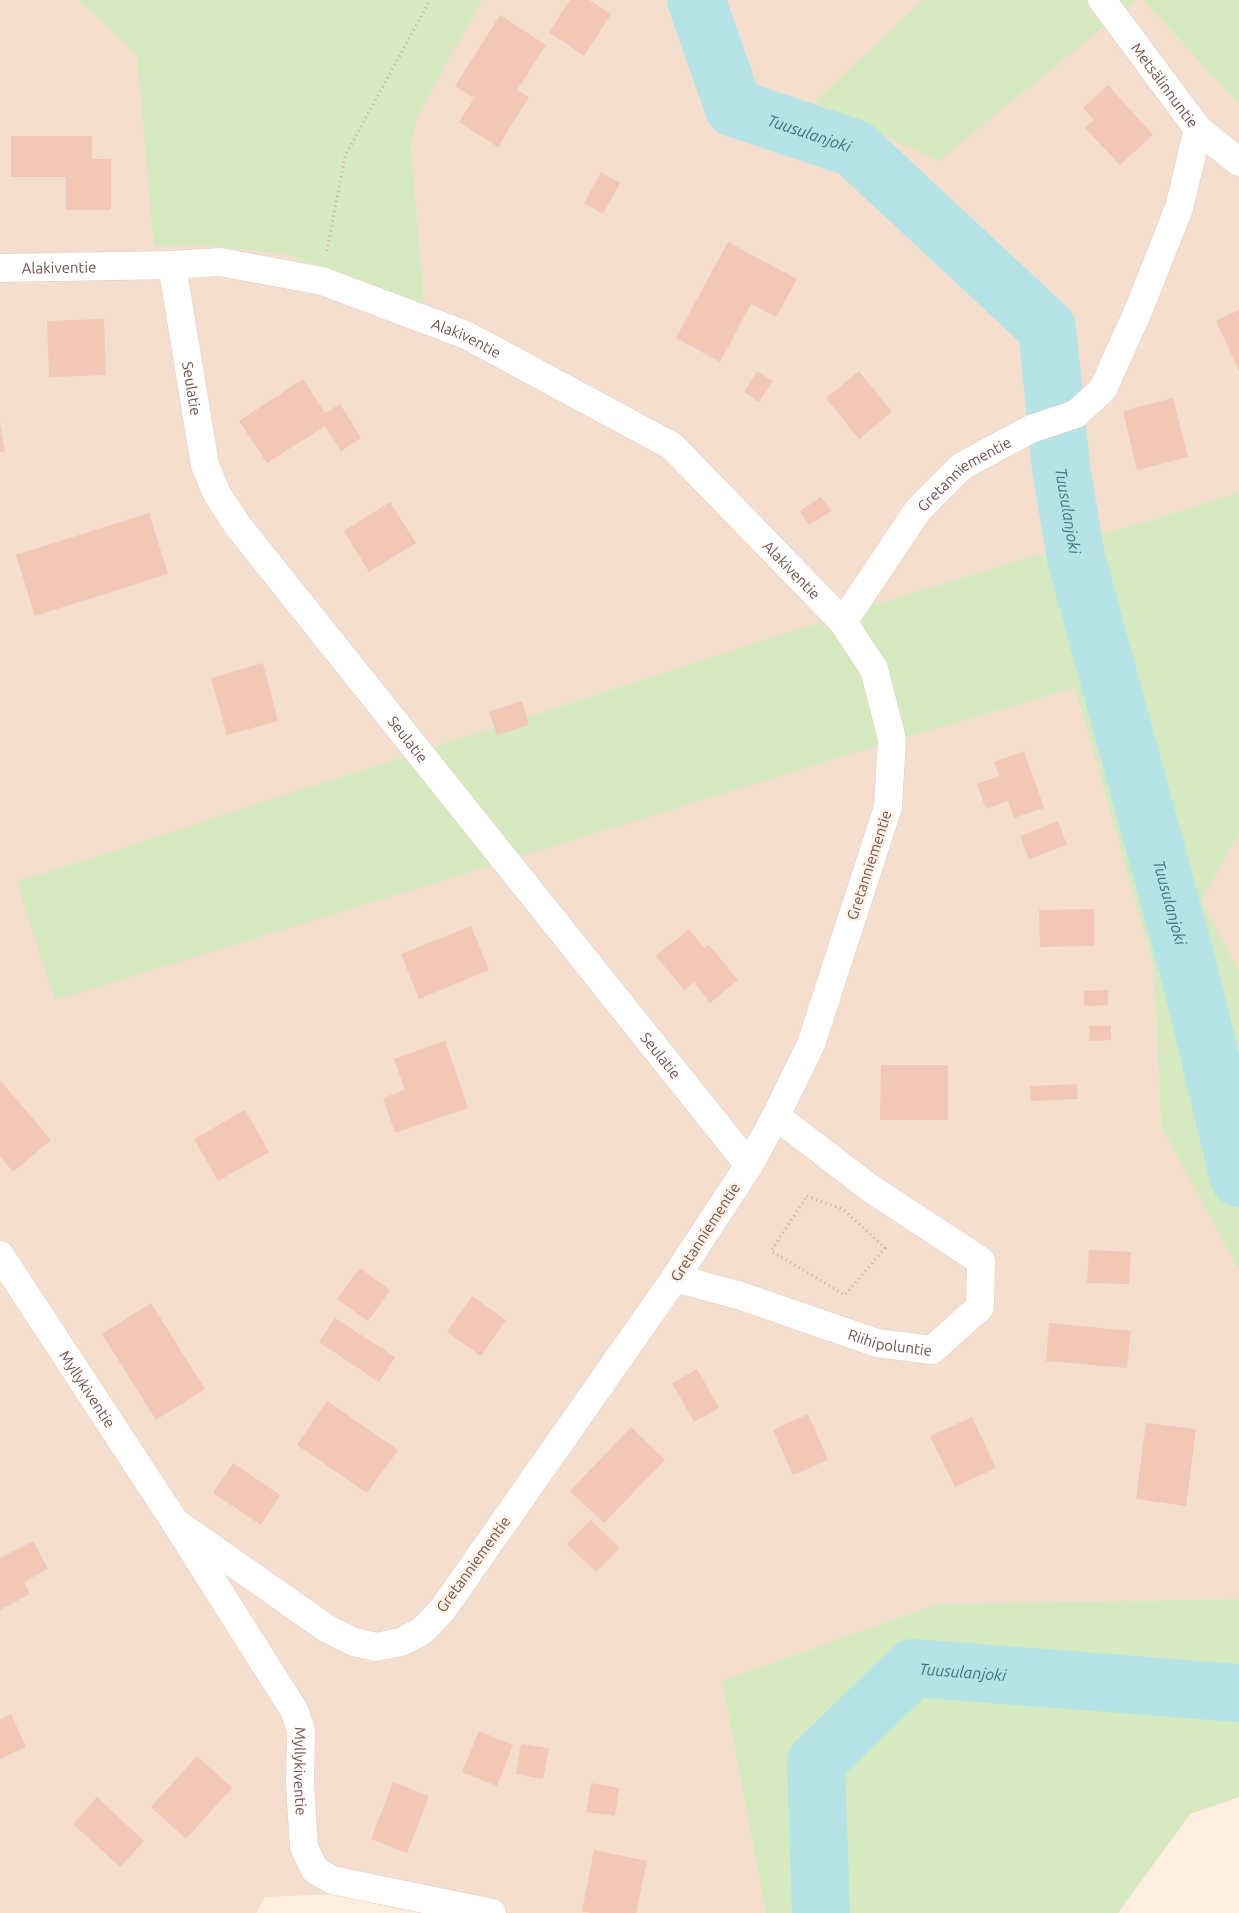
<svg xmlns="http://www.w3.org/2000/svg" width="1239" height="1913" viewBox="0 0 1239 1913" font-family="Ubuntu,sans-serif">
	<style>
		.residential { fill: #f4decd }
		.green { fill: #d5eabe }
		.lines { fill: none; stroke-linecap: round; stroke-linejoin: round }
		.river { stroke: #b4e4e6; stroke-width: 58 }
		.building { fill: #f2c7b6 }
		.minor-casing { stroke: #e2cbbe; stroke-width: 29 }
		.path { stroke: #d7aa9a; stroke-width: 3; stroke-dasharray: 1 4; stroke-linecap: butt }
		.minor { stroke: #fff; stroke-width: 28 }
		.labels { text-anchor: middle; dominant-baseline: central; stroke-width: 5; stroke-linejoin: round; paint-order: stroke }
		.street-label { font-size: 15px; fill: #735147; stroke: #fff2e6 }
		.water-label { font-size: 16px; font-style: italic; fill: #3a7679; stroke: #fff2e6 }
	</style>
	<rect width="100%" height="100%" fill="#fdeedf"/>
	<path class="residential" d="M 0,0 L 79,0 L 137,55 L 155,246 L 198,245 L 284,254 L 424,304 L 411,146 L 417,117 L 482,0 L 923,0 L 816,102 L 938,160 L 1137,0 L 1143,0 L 1239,104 L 1239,493 L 864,608 L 18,882 L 55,999 L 890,742 L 1075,688 L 1154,968 L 1161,1126 L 1239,1270 L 1239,1599 L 937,1604 L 722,1681 L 766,1913 L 433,1913 L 337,1894 L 265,1897 L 256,1913 L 0,1913 Z
		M 1239,833 L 1239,971 L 1201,901 Z"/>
	<path class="green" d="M 79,0 L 482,0 L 417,117 L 411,146 L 424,304 L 284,254 L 198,245 L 154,246 L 137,55 Z
		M 923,0 L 1137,0 L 938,161 L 815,102 Z
		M 1143,0 L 1239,0 L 1239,104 Z
		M 1239,493 L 1239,833 L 1201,901 L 1239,971 L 1239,1270 L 1161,1126 L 1154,968 L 1075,688 L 890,742 L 55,1000 L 17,882 L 864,608 Z
		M 1239,1599 L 1239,1797 L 1190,1814 L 1118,1913 L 766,1913 L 722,1681 L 937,1604 Z"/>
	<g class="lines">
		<g class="river">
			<path id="s1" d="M 696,0 L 734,108 L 854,148 L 1047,328 L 1061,468 L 1076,558 L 1190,975 L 1239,1178"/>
			<path id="s2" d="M 821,1913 L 816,1762 L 913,1668 L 1239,1693"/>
		</g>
	</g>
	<path class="building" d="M 570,0 L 589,0 L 611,14 L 584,56 L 549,32 Z
		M 500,15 L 546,45 L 517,90 L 529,97 L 498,147 L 459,122 L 474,98 L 455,86 Z
		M 1108,85 L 1153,135 L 1120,165 L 1085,128 L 1094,120 L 1083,108 Z
		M 11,136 L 92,136 L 92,159 L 111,159 L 111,210 L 66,210 L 66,177 L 11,177 Z
		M 601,172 L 620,183 L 603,214 L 584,203 Z
		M 728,242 L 797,279 L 776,317 L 751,304 L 720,362 L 676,338 Z
		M 1239,310 L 1239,371 L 1216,321 Z
		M 104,319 L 106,375 L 49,377 L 47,321 Z
		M 757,371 L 773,381 L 759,402 L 744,392 Z
		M 859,371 L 892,412 L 859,439 L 826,398 Z
		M 303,379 L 325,413 L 340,404 L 361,438 L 341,451 L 325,426 L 267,463 L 239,421 Z
		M 1173,398 L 1188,457 L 1137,470 L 1123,411 Z
		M 0,423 L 5,452 L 0,452 Z
		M 821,497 L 831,511 L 809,525 L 800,511 Z
		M 390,502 L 416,543 L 369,572 L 344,531 Z
		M 149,513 L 168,574 L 35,616 L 16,555 Z
		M 263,663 L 278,721 L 227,735 L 211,678 Z
		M 522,701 L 529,725 L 497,735 L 489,712 Z
		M 1024,751 L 1044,808 L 1014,818 L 1008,801 L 986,809 L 977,784 L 999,776 L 994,762 Z
		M 1058,821 L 1067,845 L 1029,859 L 1020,836 Z
		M 1094,909 L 1094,946 L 1040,947 L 1039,910 Z
		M 471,926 L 489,970 L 419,999 L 401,954 Z
		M 689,929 L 704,948 L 709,945 L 738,980 L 710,1003 L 694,982 L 684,990 L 656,956 Z
		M 1108,990 L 1108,1005 L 1084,1006 L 1084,991 Z
		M 1089,1026 L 1111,1026 L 1111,1040 L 1090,1041 Z
		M 445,1041 L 468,1108 L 395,1133 L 383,1098 L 405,1090 L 394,1059 Z
		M 881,1065 L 948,1065 L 948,1120 L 880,1120 Z
		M 0,1080 L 51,1140 L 13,1172 L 0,1156 Z
		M 1077,1084 L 1078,1099 L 1031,1101 L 1030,1086 Z
		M 245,1110 L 269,1152 L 218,1181 L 194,1139 Z
		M 1089,1250 L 1131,1252 L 1129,1284 L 1087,1283 Z
		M 360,1268 L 390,1290 L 368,1321 L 337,1299 Z
		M 472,1296 L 506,1320 L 481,1356 L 447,1332 Z
		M 151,1303 L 205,1389 L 156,1420 L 102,1334 Z
		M 335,1318 L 395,1357 L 379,1382 L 319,1342 Z
		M 1049,1323 L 1131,1331 L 1127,1368 L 1046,1361 Z
		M 697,1369 L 719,1408 L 694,1422 L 672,1383 Z
		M 327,1401 L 398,1450 L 367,1493 L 297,1445 Z
		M 808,1414 L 828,1460 L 793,1475 L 773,1430 Z
		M 972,1417 L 996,1468 L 955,1487 L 930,1436 Z
		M 1146,1423 L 1196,1429 L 1186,1506 L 1136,1499 Z
		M 631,1427 L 665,1460 L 604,1523 L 570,1491 Z
		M 233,1463 L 280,1495 L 261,1525 L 213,1493 Z
		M 591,1520 L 620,1548 L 596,1572 L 567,1544 Z
		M 33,1541 L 48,1569 L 24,1582 L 30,1594 L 0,1610 L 0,1558 Z
		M 11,1714 L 26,1747 L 0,1759 L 0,1719 Z
		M 479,1731 L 513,1745 L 497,1786 L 462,1772 Z
		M 521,1744 L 549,1748 L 543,1779 L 516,1774 Z
		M 197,1756 L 232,1788 L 186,1839 L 151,1807 Z
		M 393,1782 L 429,1796 L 407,1853 L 371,1839 Z
		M 591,1783 L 619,1788 L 615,1816 L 586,1812 Z
		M 97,1797 L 144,1841 L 120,1867 L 73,1824 Z
		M 594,1850 L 647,1861 L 636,1913 L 591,1913 L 582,1911 Z"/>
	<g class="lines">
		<defs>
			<g id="minor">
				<path id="s3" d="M 1102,0 L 1198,129 L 1239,162"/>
				<path id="s4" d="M 172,265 L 205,465 L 217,494 L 238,526 L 749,1165"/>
				<path id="s5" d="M 0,268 L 172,265 L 220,262 L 322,281 L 466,335 L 672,446 L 843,622 L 874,669 L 892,739 L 888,807 L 811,1044 L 776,1116 L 749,1165 L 675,1278 L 443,1609 L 422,1631 L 401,1642 L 376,1647 L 354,1642 L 326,1628 L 175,1522"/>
				<path id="s6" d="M 843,622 L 918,510 L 962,466 L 1031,429 L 1076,414 L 1103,389 L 1139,309 L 1179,208 L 1198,129"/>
				<path id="s7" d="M 0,1255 L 175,1522 L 294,1710 L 301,1730 L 300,1784 L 304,1847 L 315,1870 L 332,1880 L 492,1913"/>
				<path id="s8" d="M 675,1278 L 741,1296 L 877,1343 L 932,1350 L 980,1307 L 981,1261 L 870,1188 L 776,1116"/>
			</g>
		</defs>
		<use href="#minor" class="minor-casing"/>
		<path class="path" d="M 327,251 L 345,156 L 430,0
			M 807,1196 L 844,1210 L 885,1248 L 845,1295 L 771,1251 Z"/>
		<use href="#minor" class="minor"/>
	</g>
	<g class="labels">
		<g class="street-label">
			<text stroke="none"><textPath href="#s3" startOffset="106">Metsälinnuntie</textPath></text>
			<text stroke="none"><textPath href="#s5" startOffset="59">Alakiventie</textPath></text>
			<text stroke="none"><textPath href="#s5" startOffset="479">Alakiventie</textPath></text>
			<text stroke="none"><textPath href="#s4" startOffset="125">Seulatie</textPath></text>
			<text stroke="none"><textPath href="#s6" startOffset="194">Gretanniementie</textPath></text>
			<text stroke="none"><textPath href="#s5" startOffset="884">Alakiventie</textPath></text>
			<text stroke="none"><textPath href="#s4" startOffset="545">Seulatie</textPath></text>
			<text transform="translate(869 865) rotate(-72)">Gretanniementie</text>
			<text stroke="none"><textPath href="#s4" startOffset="950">Seulatie</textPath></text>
			<text transform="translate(705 1232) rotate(-57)">Gretanniementie</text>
			<text stroke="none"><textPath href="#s8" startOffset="225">Riihipoluntie</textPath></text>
			<text stroke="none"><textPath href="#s7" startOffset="160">Myllykiventie</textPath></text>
			<text transform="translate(473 1564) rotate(-54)">Gretanniementie</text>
			<text stroke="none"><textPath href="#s7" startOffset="604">Myllykiventie</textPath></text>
		</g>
		<g class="water-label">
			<text stroke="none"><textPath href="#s1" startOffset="194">Tuusulanjoki</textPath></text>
			<text stroke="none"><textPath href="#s1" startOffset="689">Tuusulanjoki</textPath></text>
			<text stroke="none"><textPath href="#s1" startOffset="1094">Tuusulanjoki</textPath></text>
			<text stroke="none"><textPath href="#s2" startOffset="336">Tuusulanjoki</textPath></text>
		</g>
	</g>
</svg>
